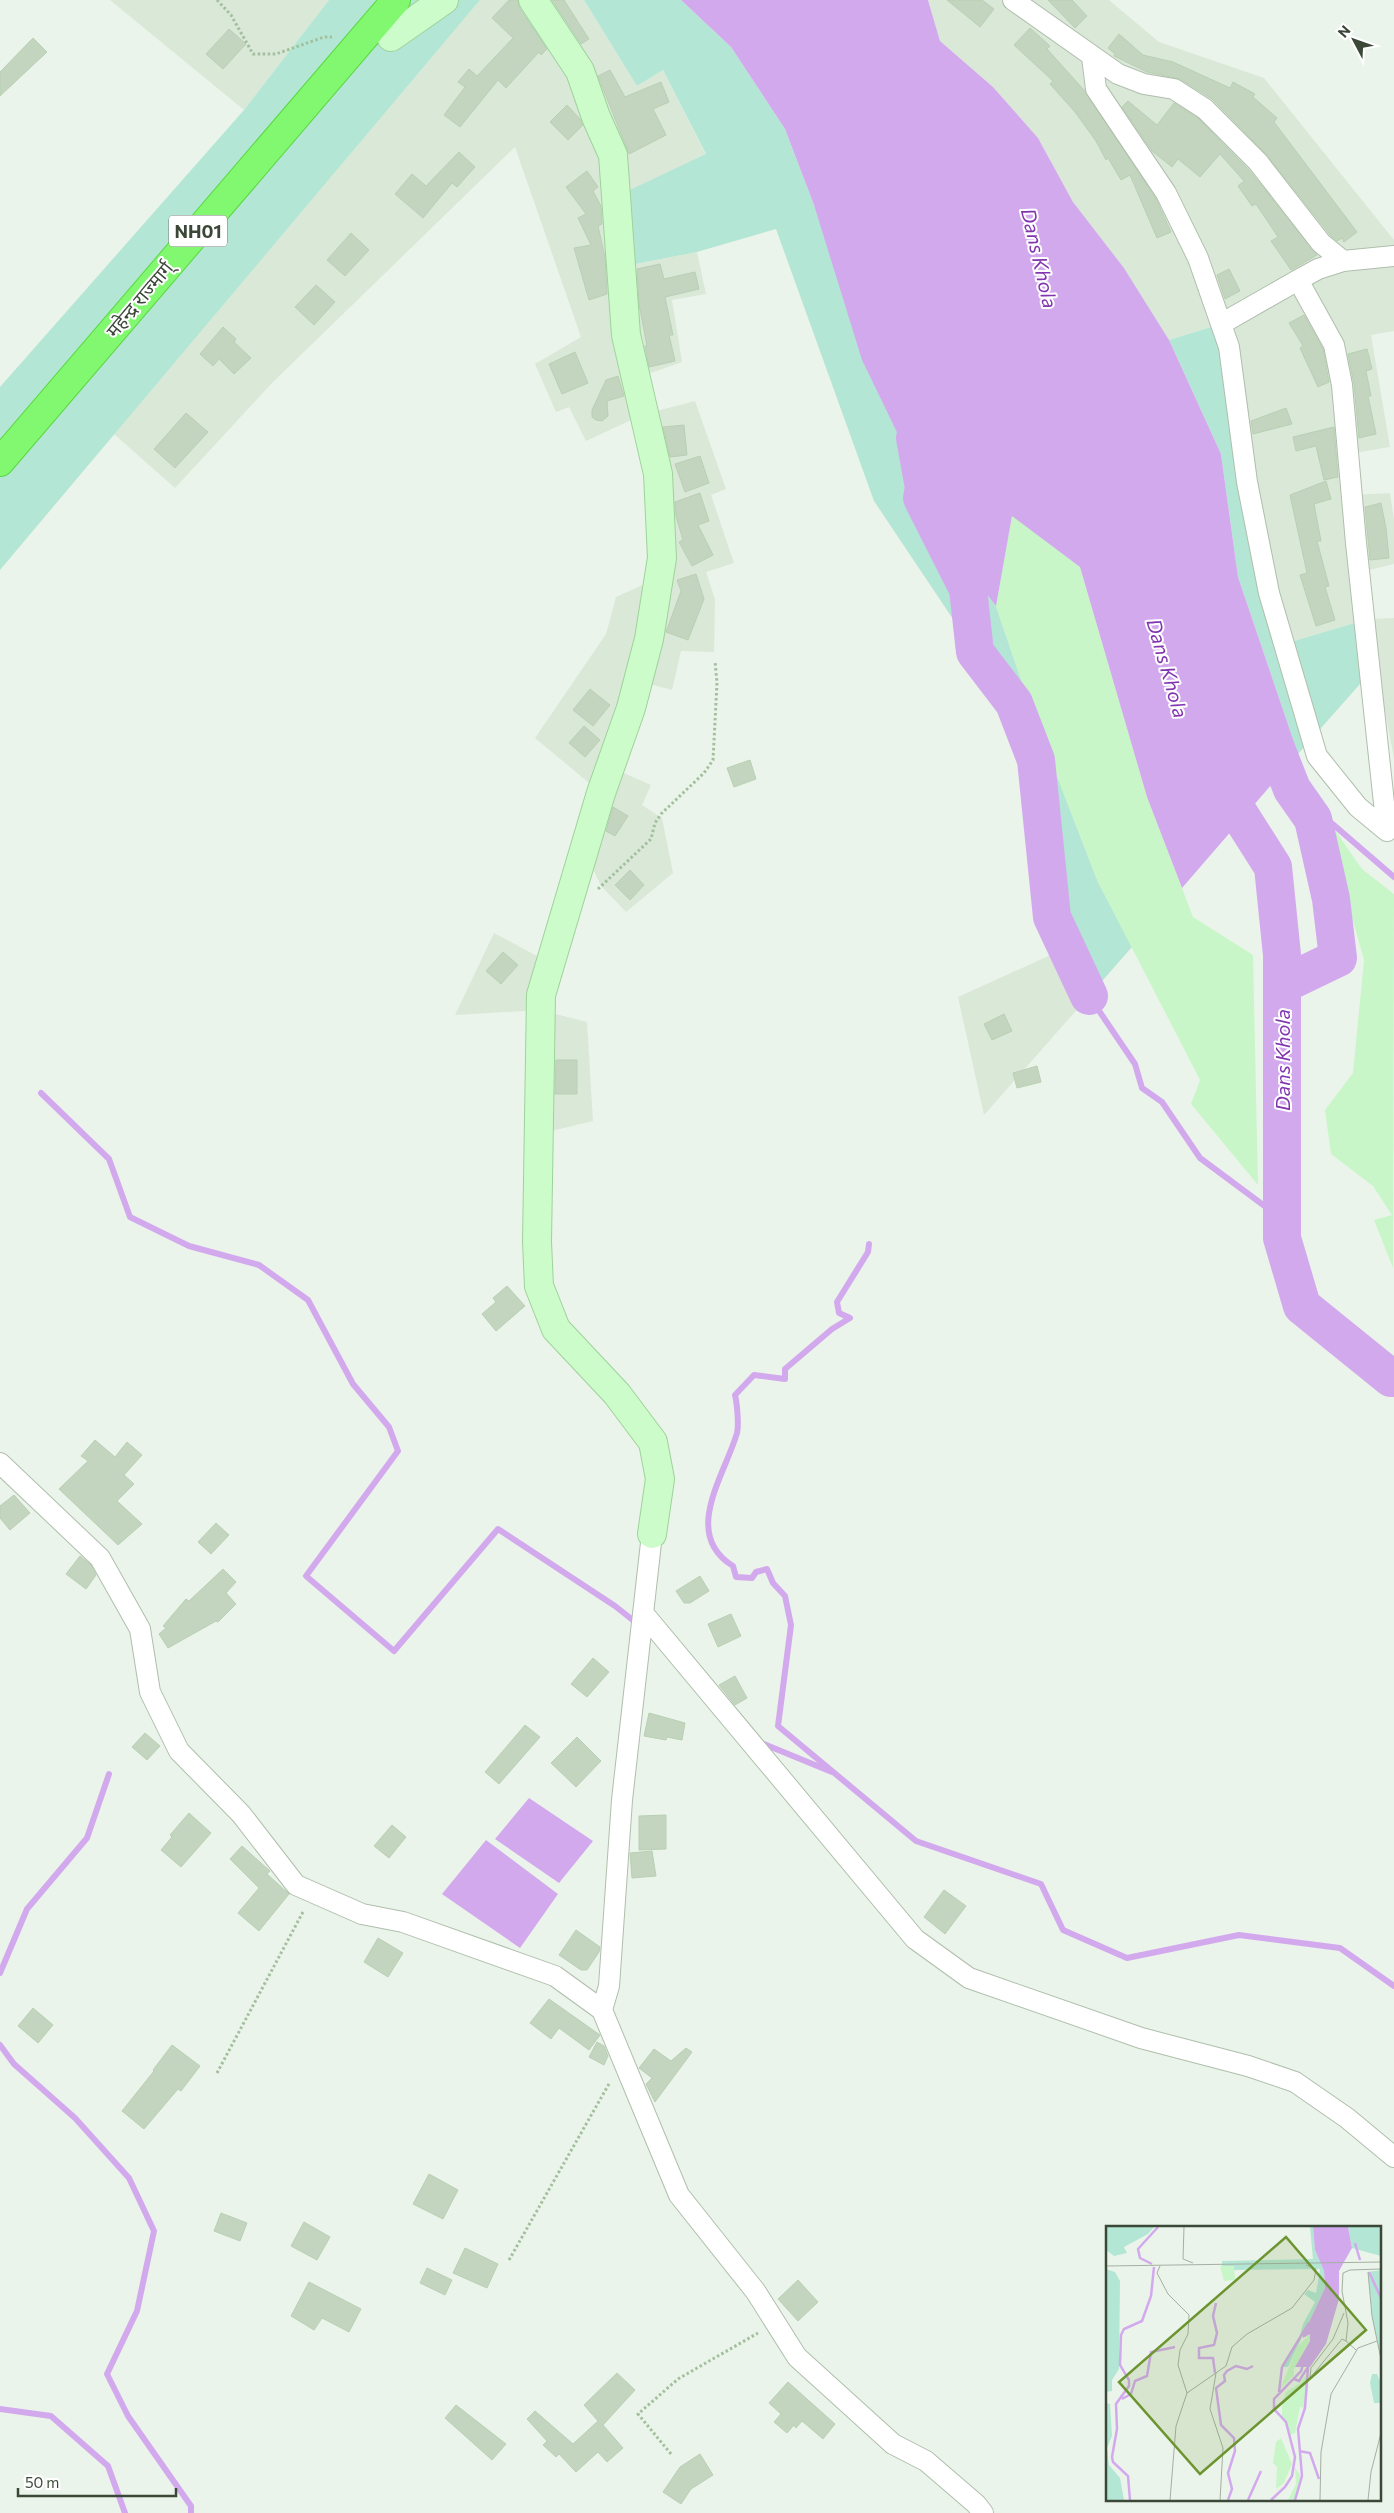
<svg xmlns="http://www.w3.org/2000/svg" width="1394" height="2513" viewBox="0 0 1394 2513" font-family="Commissioner,'Noto Sans Devanagari',sans-serif">
	<style>
		.residential { fill: #dae8d8 }
		.green { fill: #b4e6d5 }
		.sand { fill: #c8f6c8 }
		.water { fill: #d3a9ee }
		.lines { fill: none; stroke-linecap: round; stroke-linejoin: round }
		.stream { stroke: #d3a9ee; stroke-width: 6 }
		.river { stroke: #d3a9ee; stroke-width: 38 }
		.building { fill: #c4d5bf; stroke: #b8d0b3 }
		.street-casing { stroke: #afbfac; stroke-width: 22 }
		.secondary-casing { stroke: #9ed29b; stroke-width: 30 }
		.highway-casing { stroke: #59d740; stroke-width: 30 }
		.path { stroke: #a3c09e; stroke-width: 3; stroke-dasharray: 2.5 2.5; stroke-linecap: butt }
		.street { stroke: #fff; stroke-width: 20 }
		.secondary { stroke: #cdfccb; stroke-width: 28 }
		.highway { stroke: #82f871; stroke-width: 28 }
		.labels { text-anchor: middle; dominant-baseline: central; stroke-width: 4; stroke-linejoin: round; paint-order: stroke }
		.shield { fill: #fff; stroke: #767f74; stroke-width: 1 }
		.shield-label { font-size: 18px; font-weight: bold; fill: #3b4838 }
		.street-label { font-size: 19px; fill: #3b4838; stroke: #fff }
		.water-label { font-size: 20px; font-style: italic; fill: #8235b0; stroke: #fff }
		.inset-river { fill: none; stroke: #d3a9ee; stroke-width: 2.5 }
		.inset-road { fill: none; stroke: #a5afa3; stroke-width: 1 }
		.view { fill: #6c942f; fill-opacity: 0.15; stroke: #6c942f; stroke-width: 2.5 }
		.inset-edge { fill: none; stroke: #3b4838; stroke-width: 2.5 }
	</style>
	<rect width="100%" height="100%" fill="#ebf4ea"/>
	<path class="residential" d="M 110,0 L 329,0 L 244,110 Z
		M 480,0 L 584,0 L 637,86 L 663,70 L 706,155 L 620,267 L 697,252 L 706,294 L 672,300 L 682,362 L 637,378 L 645,414 L 695,401 L 726,489 L 711,495 L 734,563 L 706,572 L 715,599 L 714,652 L 681,651 L 672,690 L 638,681 L 610,767 L 651,785 L 642,805 L 662,818 L 673,873 L 626,912 L 601,886 L 584,849 L 601,793 L 535,738 L 606,634 L 616,597 L 660,577 L 644,414 L 586,441 L 569,407 L 556,412 L 535,364 L 581,337 L 515,147 L 272,383 L 175,488 L 114,434 Z
		M 928,0 L 1109,0 L 1159,42 L 1264,78 L 1394,240 L 1394,331 L 1371,335 L 1390,447 L 1348,454 L 1351,495 L 1390,493 L 1394,520 L 1394,564 L 1361,572 L 1368,619 L 1394,618 L 1394,759 L 1368,619 L 1284,644 L 1221,324 L 1169,340 L 1124,268 L 1073,202 L 1038,138 L 993,87 L 940,41 Z
		M 494,933 L 550,963 L 540,1010 L 587,1022 L 593,1121 L 539,1134 L 540,1010 L 455,1015 Z
		M 1066,948 L 1089,996 L 984,1115 L 958,997 Z"/>
	<path class="green" d="M 329,0 L 480,0 L 0,570 L 0,387 L 244,110 Z
		M 584,0 L 681,0 L 731,47 L 785,129 L 814,205 L 974,578 L 996,606 L 1031,709 L 1098,882 L 1132,947 L 1089,996 L 1052,917 L 1036,761 L 1014,703 L 975,652 L 874,501 L 776,229 L 697,252 L 620,267 L 617,196 L 706,154 L 663,70 L 637,86 Z
		M 1221,324 L 1284,644 L 1368,619 L 1376,666 L 1298,754 L 1238,577 L 1221,454 L 1169,340 Z"/>
	<path class="sand" d="M 1012,515 L 1080,567 L 1147,797 L 1193,917 L 1253,955 L 1258,1185 L 1191,1104 L 1200,1080 L 1098,882 L 1031,709 L 996,606 Z
		M 1323,813 L 1362,869 L 1394,894 L 1393,1268 L 1374,1220 L 1392,1215 L 1373,1186 L 1331,1154 L 1325,1110 L 1353,1073 L 1364,960 Z"/>
	<path class="water" d="M 681,0 L 928,0 L 940,41 L 993,87 L 1038,138 L 1073,202 L 1124,268 L 1169,340 L 1221,454 L 1238,577 L 1298,754 L 1182,888 L 1147,797 L 1080,567 L 1012,516 L 996,606 L 974,578 L 924,488 L 862,360 L 814,205 L 785,129 L 731,47 Z
		M 529,1798 L 593,1841 L 559,1883 L 495,1839 Z
		M 486,1840 L 558,1894 L 520,1948 L 442,1894 Z"/>
	<g class="lines">
		<path class="stream" d="M 1292,789 L 1394,877
			M 1089,996 L 1135,1064 L 1142,1088 L 1162,1102 L 1200,1158 L 1282,1219
			M 41,1093 L 109,1159 L 130,1217 L 189,1246 L 259,1265 L 308,1300 L 353,1384 L 389,1427 L 398,1451 L 306,1576 L 394,1651 L 498,1529 L 615,1606 L 639,1625
			M 869,1244 L 868,1252 L 837,1302 L 839,1313 L 850,1318 L 832,1329 L 785,1369 L 785,1379 L 754,1375 L 735,1395 C 737,1403 739,1425 737,1433 C 725,1475 681,1534 733,1566 L 736,1577 L 752,1578 L 756,1572 L 767,1569 L 773,1583 L 785,1596 L 791,1625 L 778,1726 L 916,1841 L 1041,1884 L 1063,1930 L 1127,1958 L 1239,1935 L 1340,1948 L 1394,1986
			M 759,1742 L 832,1772
			M 0,1973 L 27,1909 L 87,1838 L 109,1774
			M 0,2045 L 14,2064 L 75,2118 L 129,2178 L 154,2231 L 137,2311 L 107,2374 L 128,2416 L 191,2506 L 191,2513
			M 0,2409 L 51,2416 L 108,2466 L 125,2513"/>
		<path class="river" d="M 915,438 L 924,488 L 922,498 L 968,589 L 975,652 L 1014,703 L 1036,760 L 1052,917 L 1089,996
			M 1266,723 L 1292,789 L 1313,819 L 1331,899 L 1338,958 L 1282,985
			M 1214,774 L 1273,867 L 1282,955 L 1282,1238 L 1302,1306 L 1391,1378 L 1394,1378"/>
	</g>
	<path class="building" d="M 509,0 L 518,0 L 520,9 L 547,49 L 541,55 L 539,52 L 506,88 L 498,80 L 460,127 L 444,115 L 465,87 L 458,82 L 469,69 L 477,76 L 513,38 L 492,18 Z
		M 552,0 L 564,0 L 589,39 L 581,44 Z
		M 947,0 L 982,0 L 994,9 L 980,27 Z
		M 1048,0 L 1072,0 L 1087,16 L 1075,28 Z
		M 1030,28 L 1050,46 L 1047,49 L 1084,90 L 1156,199 L 1171,232 L 1157,238 L 1130,175 L 1121,180 L 1108,158 L 1106,160 L 1096,141 L 1075,112 L 1050,84 L 1053,81 L 1014,45 Z
		M 229,29 L 246,44 L 223,69 L 206,54 Z
		M 1119,34 L 1143,55 L 1173,62 L 1230,88 L 1233,82 L 1255,94 L 1253,97 L 1277,118 L 1274,122 L 1357,232 L 1344,242 L 1342,238 L 1337,241 L 1330,235 L 1267,155 L 1212,99 L 1180,79 L 1147,72 L 1114,56 L 1115,54 L 1108,48 Z
		M 33,38 L 47,52 L 0,96 L 0,72 Z
		M 610,70 L 625,97 L 661,82 L 669,102 L 653,109 L 666,135 L 629,154 L 598,76 Z
		M 1128,101 L 1157,125 L 1174,103 L 1198,118 L 1249,170 L 1317,255 L 1291,270 L 1271,241 L 1278,237 L 1256,204 L 1252,206 L 1238,186 L 1244,181 L 1220,154 L 1200,177 L 1178,159 L 1172,167 L 1152,151 L 1122,107 Z
		M 567,105 L 580,119 L 583,125 L 568,140 L 550,122 Z
		M 459,152 L 475,167 L 457,187 L 452,183 L 423,218 L 395,194 L 412,174 L 426,186 Z
		M 587,171 L 598,187 L 593,191 L 601,206 L 602,224 L 598,226 L 605,257 L 607,294 L 589,300 L 574,248 L 591,245 L 578,218 L 586,214 L 566,187 Z
		M 351,233 L 369,250 L 345,276 L 327,260 Z
		M 660,264 L 664,279 L 695,272 L 699,289 L 665,297 L 673,335 L 669,335 L 675,361 L 649,367 L 645,346 L 647,346 L 639,304 L 637,269 Z
		M 1229,269 L 1240,291 L 1225,299 L 1217,275 Z
		M 316,285 L 335,302 L 314,325 L 295,307 Z
		M 1304,315 L 1323,349 L 1329,382 L 1318,387 L 1300,348 L 1303,346 L 1289,323 Z
		M 223,327 L 236,339 L 234,342 L 251,358 L 234,374 L 219,359 L 213,366 L 200,354 Z
		M 1367,349 L 1372,369 L 1366,371 L 1371,396 L 1368,396 L 1376,434 L 1359,438 L 1354,384 L 1348,354 Z
		M 575,352 L 588,383 L 562,394 L 549,364 Z
		M 618,376 L 624,396 L 607,401 L 608,416 L 602,421 L 596,420 L 592,417 L 592,410 L 606,380 Z
		M 1286,408 L 1292,424 L 1253,434 L 1251,421 Z
		M 186,413 L 208,432 L 175,468 L 154,449 Z
		M 684,425 L 687,455 L 670,457 L 663,427 Z
		M 1334,427 L 1338,477 L 1324,480 L 1316,446 L 1296,451 L 1293,437 Z
		M 700,456 L 709,483 L 685,492 L 675,464 Z
		M 1326,481 L 1331,499 L 1314,504 L 1321,541 L 1317,541 L 1329,586 L 1325,587 L 1335,620 L 1316,626 L 1300,575 L 1307,573 L 1290,495 Z
		M 700,493 L 709,521 L 698,525 L 713,555 L 692,566 L 679,542 L 683,540 L 676,516 L 675,502 Z
		M 1381,503 L 1386,528 L 1389,558 L 1370,560 L 1365,507 Z
		M 696,574 L 704,599 L 688,640 L 666,632 L 681,591 L 677,580 Z
		M 590,689 L 610,705 L 593,726 L 573,710 Z
		M 584,726 L 600,740 L 585,757 L 569,743 Z
		M 750,760 L 756,779 L 734,787 L 727,768 Z
		M 613,807 L 628,816 L 615,836 L 606,831 Z
		M 630,870 L 644,885 L 630,900 L 615,885 Z
		M 503,952 L 518,965 L 501,984 L 486,971 Z
		M 1004,1014 L 1012,1031 L 992,1040 L 984,1024 Z
		M 556,1060 L 577,1060 L 577,1094 L 555,1094 Z
		M 1037,1066 L 1041,1082 L 1017,1088 L 1013,1073 Z
		M 507,1286 L 525,1306 L 496,1331 L 482,1314 L 496,1302 L 493,1298 Z
		M 95,1440 L 115,1457 L 127,1442 L 142,1455 L 124,1475 L 134,1484 L 117,1501 L 142,1524 L 118,1545 L 59,1489 L 88,1461 L 81,1456 Z
		M 14,1495 L 30,1513 L 10,1530 L 0,1518 L 0,1506 Z
		M 216,1523 L 229,1535 L 211,1554 L 198,1542 Z
		M 80,1556 L 91,1565 L 96,1575 L 86,1589 L 66,1574 Z
		M 223,1569 L 236,1582 L 226,1593 L 236,1604 L 218,1622 L 216,1621 L 168,1648 L 159,1634 L 166,1628 L 163,1626 L 186,1599 L 189,1601 Z
		M 700,1576 L 709,1591 L 690,1603 L 684,1603 L 676,1591 Z
		M 731,1614 L 741,1636 L 718,1647 L 708,1624 Z
		M 593,1658 L 609,1672 L 587,1697 L 571,1684 Z
		M 735,1676 L 747,1698 L 735,1705 L 719,1685 Z
		M 649,1713 L 685,1723 L 682,1740 L 667,1737 L 666,1740 L 644,1736 Z
		M 525,1725 L 540,1737 L 499,1784 L 485,1772 Z
		M 145,1733 L 160,1746 L 147,1760 L 132,1747 Z
		M 577,1737 L 601,1761 L 576,1787 L 551,1763 Z
		M 189,1813 L 211,1833 L 181,1867 L 161,1850 L 172,1837 L 170,1835 Z
		M 666,1815 L 666,1849 L 639,1850 L 639,1816 Z
		M 392,1825 L 406,1837 L 389,1858 L 374,1846 Z
		M 242,1846 L 270,1871 L 267,1874 L 289,1894 L 259,1931 L 238,1913 L 259,1888 L 230,1859 Z
		M 652,1851 L 656,1876 L 632,1878 L 630,1853 Z
		M 944,1890 L 966,1906 L 945,1934 L 924,1917 Z
		M 576,1930 L 600,1947 L 599,1952 L 587,1970 L 581,1970 L 559,1955 Z
		M 378,1938 L 403,1953 L 388,1977 L 364,1962 Z
		M 549,1999 L 600,2035 L 589,2050 L 559,2028 L 551,2039 L 530,2023 Z
		M 33,2008 L 53,2025 L 38,2043 L 18,2026 Z
		M 597,2042 L 604,2046 L 608,2056 L 604,2065 L 589,2057 Z
		M 172,2045 L 200,2066 L 181,2091 L 178,2089 L 144,2129 L 122,2111 L 154,2071 L 153,2070 Z
		M 686,2048 L 692,2052 L 655,2102 L 646,2084 L 652,2078 L 639,2068 L 654,2049 L 671,2061 Z
		M 429,2174 L 458,2190 L 443,2219 L 413,2204 Z
		M 221,2213 L 247,2223 L 240,2241 L 214,2231 Z
		M 304,2222 L 330,2237 L 317,2260 L 291,2246 Z
		M 465,2248 L 498,2264 L 487,2288 L 453,2273 Z
		M 427,2268 L 452,2280 L 445,2295 L 420,2283 Z
		M 798,2280 L 818,2302 L 798,2321 L 778,2299 Z
		M 309,2282 L 361,2309 L 349,2332 L 322,2318 L 314,2330 L 291,2316 Z
		M 617,2373 L 635,2390 L 603,2425 L 623,2448 L 607,2462 L 598,2452 L 576,2472 L 559,2454 L 556,2457 L 543,2445 L 547,2441 L 527,2419 L 535,2411 L 573,2444 L 598,2421 L 584,2405 Z
		M 788,2382 L 835,2424 L 823,2439 L 802,2421 L 796,2428 L 794,2425 L 787,2433 L 774,2422 L 781,2414 L 769,2403 Z
		M 456,2405 L 506,2444 L 492,2460 L 445,2418 Z
		M 700,2454 L 713,2475 L 691,2489 L 681,2504 L 663,2492 L 680,2467 Z"/>
	<g class="lines">
		<defs>
			<path id="street" d="M 1013,0 L 1118,74 L 1144,84 L 1174,89 L 1205,109 L 1258,162 L 1321,243 L 1343,261 L 1394,256
				M 1092,57 L 1096,89 L 1166,193 L 1198,258 L 1229,347 L 1247,482 L 1269,593 L 1317,756 L 1358,807 L 1387,831
				M 1343,261 L 1318,269 L 1298,280 L 1334,345 L 1342,385 L 1356,543 L 1387,831
				M 1221,324 L 1298,280
				M 0,1463 L 100,1558 L 140,1629 L 150,1692 L 179,1751 L 241,1814 L 296,1885 L 362,1914 L 403,1922 L 555,1976 L 602,2010
				M 652,1534 L 622,1800 L 609,1986 L 602,2010 L 679,2195 L 756,2292 L 797,2357 L 893,2444 L 926,2461 L 976,2504 L 983,2513
				M 643,1613 L 915,1939 L 969,1978 L 1141,2038 L 1248,2066 L 1295,2082 L 1347,2118 L 1394,2157"/>
			<path id="secondary" d="M 533,0 L 580,71 L 596,117 L 613,155 L 626,335 L 658,474 L 662,558 L 649,639 L 631,708 L 601,793 L 541,995 L 537,1242 L 539,1286 L 556,1329 L 617,1394 L 653,1442 L 660,1479 L 652,1534
				M 391,37 L 444,0"/>
			<path id="highway" d="M 0,462 L 396,0"/>
		</defs>
		<use href="#street" class="street-casing"/>
		<use href="#secondary" class="secondary-casing"/>
		<use href="#highway" class="highway-casing"/>
		<path class="path" d="M 217,0 L 231,15 L 253,54 L 276,54 L 324,37 L 332,37
			M 598,889 L 651,839 L 655,823 L 661,814 L 704,773 L 713,760 L 717,683 L 715,661
			M 217,2073 L 304,1910
			M 509,2260 L 610,2082
			M 671,2454 L 638,2414 L 678,2379 L 758,2333"/>
		<use href="#street" class="street"/>
		<use href="#secondary" class="secondary"/>
		<use href="#highway" class="highway"/>
	</g>
	<g class="labels">
		<rect class="shield" x="169" y="215.5" width="58" height="31" rx="4"/>
		<g class="shield-label">
			<text x="198" y="231">NH01</text>
		</g>
		<g class="street-label">
			<text transform="translate(139 299) rotate(-50)">महेन्द्र राज्मार्ग्</text>
		</g>
		<g class="water-label">
			<text transform="translate(1040 258) rotate(77)">Dans Khola</text>
			<text transform="translate(1168 668) rotate(74)">Dans Khola</text>
			<text transform="translate(1282 1060) rotate(-90)">Dans Khola</text>
		</g>
	</g>
	<g transform="translate(1106 2226)">
		<rect width="275" height="275" fill="#ebf4ea"/>
		<path d="M 0,1 L 48,1 L 42,8 L 18,21 L 21,27 L 8,30 L 0,24 ZM 204,1 L 207,1 L 209,24 L 218,45 L 219,62 L 182,141 L 176,141 L 191,119 L 197,98 L 209,76 L 198,68 L 202,64 L 210,67 L 214,43 L 129,44 L 116,40 L 116,35 L 207,33 ZM 242,1 L 275,1 L 275,30 L 246,22 ZM 0,43 L 9,46 L 14,55 L 13,143 L 6,154 L 6,165 L 0,166 ZM 275,44 L 275,133 L 266,90 L 262,46 ZM 266,148 L 271,148 L 275,157 L 275,177 L 268,177 L 264,157 ZM 0,177 L 4,178 L 6,210 L 1,222 L 3,239 L 14,252 L 18,274 L 0,274 Z" fill="#b4e6d5"/>
		<path d="M 114,40 L 128,40 L 129,54 L 118,55 ZM 204,108 L 204,115 L 188,143 L 188,149 L 174,163 L 192,120 ZM 202,146 L 201,172 L 198,182 L 194,181 L 189,207 L 184,209 L 176,191 L 176,177 L 180,166 L 194,157 ZM 175,212 L 186,238 L 178,257 L 170,263 L 171,241 L 167,237 L 170,216 ZM 189,242 L 194,249 L 194,257 L 191,270 L 188,274 L 182,274 L 190,258 Z" fill="#c8f6c8"/>
		<path d="M 207,1 L 242,1 L 246,22 L 233,45 L 233,73 L 220,118 L 204,141 L 189,141 L 204,115 L 204,108 L 197,112 L 197,109 L 219,62 L 218,45 L 209,24 Z" fill="#d3a9ee"/>
		<path class="inset-river" d="M 249,17 L 254,34M 46,38 L 34,32 L 32,23 L 52,1M 263,46 L 275,72M 176,141 L 203,97M 109,147 L 107,132 L 93,132 L 93,122 L 108,119 L 111,107 L 107,90 L 110,77M 188,153 L 193,155 L 204,138M 173,166 L 176,141M 16,173 L 25,168 L 29,155 L 41,150 L 45,126 L 69,121M 193,225 L 204,227 L 213,253M 24,274 L 22,250 L 7,236 L 6,231 L 11,203 L 10,178 L 23,160 L 23,154 L 14,139 L 15,109 L 18,103 L 36,95 L 45,70 L 48,41M 122,274 L 126,263 L 122,247 L 129,225 L 128,212 L 115,199 L 110,162 L 119,155 L 118,149 L 121,145 L 130,140 L 141,143 L 147,140M 142,274 L 155,245M 165,274 L 179,261 L 186,250 L 189,231 L 180,196 L 168,183 L 168,173 L 195,145 L 197,139M 189,274 L 196,250 L 192,203 L 199,182 L 202,142"/>
		<path class="inset-road" d="M 78,1 L 77,33 L 87,37M 0,40 L 275,36M 54,40 L 51,47 L 62,68 L 83,89 L 82,108 L 74,124 L 72,139 L 81,167M 262,46 L 266,90 L 275,133M 250,124 L 240,115 L 242,97 L 236,65 L 237,47 L 244,44 L 275,43M 110,147 L 104,183 L 117,222 L 114,274M 204,151 L 205,142 L 227,113 L 238,87M 205,151 L 236,113 L 240,115M 64,274 L 70,200 L 81,167 L 120,140 L 126,121 L 141,108 L 186,82 L 208,54 L 210,43 L 200,39M 214,274 L 215,226 L 225,168 L 252,122 L 271,115M 262,274 L 265,246 L 275,207"/>
		<path class="view" d="M 180,11 L 260,104 L 94,248 L 13,156 Z"/>
		<rect width="275" height="275" class="inset-edge"/>
	</g>
	<g transform="translate(1354 40) rotate(311)" stroke="#ffffff" stroke-width="4" paint-order="stroke">
	<path d="M0-4L9 19L0 12L-9 19Z" fill="#3b4838"/>
	<text y="-8" font-size="14" font-weight="bold" text-anchor="middle" fill="#3b4838">N</text>
	</g>
	<path d="M18 2488v8h158v-8" fill="none" stroke="#3b4838" stroke-width="2.5"/>
	<text x="25" y="2488" font-size="15" fill="#3b4838" stroke="#ffffff" stroke-width="4" paint-order="stroke">50 m</text>
</svg>
